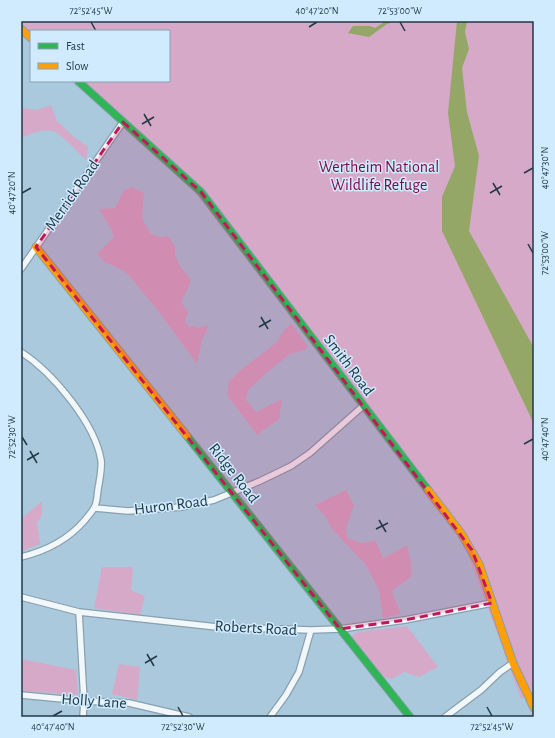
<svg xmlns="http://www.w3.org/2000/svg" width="555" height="738" viewBox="0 0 555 738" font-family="'Alegreya Sans',sans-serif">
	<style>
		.green { fill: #d5a9c7 }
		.water { fill: #94a766 }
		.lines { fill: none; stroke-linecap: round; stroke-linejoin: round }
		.street-casing { stroke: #88a0af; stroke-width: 8 }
		.fast-casing { stroke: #88a0af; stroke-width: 9 }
		.slow-casing { stroke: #88a0af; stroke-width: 9 }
		.street { stroke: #f2f7fa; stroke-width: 5.5 }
		.fast { stroke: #30b455; stroke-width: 7 }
		.slow { stroke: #ff9f0a; stroke-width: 7 }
		.rail { stroke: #b7bfc4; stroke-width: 1.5 }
		.marked { fill: #c2185b; fill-opacity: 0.2; stroke: #c2185b; stroke-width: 3; stroke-dasharray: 8 5; stroke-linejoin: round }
		.ticks { fill: none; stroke: #213847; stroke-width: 1.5 }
		.labels { text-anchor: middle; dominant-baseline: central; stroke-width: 3; stroke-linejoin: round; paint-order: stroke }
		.park-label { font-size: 16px; fill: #7b0744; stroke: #d0ebfe }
		.street-label { font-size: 16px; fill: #213847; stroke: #d0ebfe }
		.neatline { fill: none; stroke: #213847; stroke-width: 1.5 }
		.ticks-label { font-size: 10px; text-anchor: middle; fill: #213847 }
	</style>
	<rect width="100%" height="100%" fill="#abc9dd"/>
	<path class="green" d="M 21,21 L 534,21 L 534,688 L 521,699 L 465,546 L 451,526 L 432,504 L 371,420 L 175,167 L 82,81 L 169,81 L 169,31 L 31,31 L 31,38 L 21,29 Z
		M 51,105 L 57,121 L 73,136 L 88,147 L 86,160 C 79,154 60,132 52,131 C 42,129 30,134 21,138 L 21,108 L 37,110 Z
		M 132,187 L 144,193 L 142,218 L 151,234 L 161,237 L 168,236 L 175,246 L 175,255 L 181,268 L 190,278 L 190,284 L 181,302 L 188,312 L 185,322 L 189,327 L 194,326 L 198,328 L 208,325 L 207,331 L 202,339 L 197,364 L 159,312 L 126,272 L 105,262 L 97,254 L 114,237 L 112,231 L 99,209 L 115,208 L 124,190 Z
		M 291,323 L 308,347 L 305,350 L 290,354 L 270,370 L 248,390 L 246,400 L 256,412 L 282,399 L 279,419 L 257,435 L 227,395 L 229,381 L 242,369 L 277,342 L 282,333 Z
		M 346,490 L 354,505 L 346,528 L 347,538 L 361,543 L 376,541 L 383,558 L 395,552 L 407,545 C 408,552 415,572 410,578 C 404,583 397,585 392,592 L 401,614 L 383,618 L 379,590 L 366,565 L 332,529 L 325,516 L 315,505 Z
		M 42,501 L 42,515 L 37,523 L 40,544 L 22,551 L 21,519 Z
		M 102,567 L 133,567 L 131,590 L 145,596 L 140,615 L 94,608 Z
		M 407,626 L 438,667 L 419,677 L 404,672 L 392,679 L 382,676 L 351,637 L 357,632 Z
		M 21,659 L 76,670 L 78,695 L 21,691 Z
		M 119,664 L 140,667 L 137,700 L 112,694 Z"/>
	<path class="water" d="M 386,21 L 395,21 L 387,24 L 369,37 L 348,33 L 353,26 L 370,26 L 375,28 Z
		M 457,21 L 467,21 L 465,32 L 469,49 L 462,68 L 467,112 L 479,156 L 469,231 L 534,348 L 534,424 L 442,231 L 442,197 L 455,166 L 448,113 Z"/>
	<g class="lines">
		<defs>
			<path id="street" d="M 21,269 L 123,122
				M 21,352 C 52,372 95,423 101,460 C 102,467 100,477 99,484 C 97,491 98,502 94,508 C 92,512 88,516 85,520 C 68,540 46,551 21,557
				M 95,508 L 128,511 L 182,507 L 214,500 L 260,481 L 291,466 L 310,453 L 363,406
				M 21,597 L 79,612 L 217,627 L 311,630 L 340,629 L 405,620 L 492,603
				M 79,612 L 84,701 L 83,717
				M 21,695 L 84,701 L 129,703 L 189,717
				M 270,717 L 286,695 L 299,672 L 311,630
				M 445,717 L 481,690 L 500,672 L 513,663"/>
			<path id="fast" d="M 78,81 L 201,192 L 428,490
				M 187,436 L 410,717"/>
			<path id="slow" d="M 21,29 L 31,38
				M 36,247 L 187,436
				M 428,490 L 461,533 L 479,564 L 513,663 L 534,708"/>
		</defs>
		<use href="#street" class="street-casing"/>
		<use href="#fast" class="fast-casing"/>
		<use href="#slow" class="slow-casing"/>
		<use href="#street" class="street"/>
		<use href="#fast" class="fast"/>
		<use href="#slow" class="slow"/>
		<path class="rail" d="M 527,717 L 534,712"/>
	</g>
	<path class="marked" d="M 123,122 L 201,192 L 472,550 L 492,603 L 405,620 L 340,629 L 36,247 Z"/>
	<path class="ticks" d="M 91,22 L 96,31M 400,22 L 405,31M 309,27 L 317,22M 144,114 L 151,126M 142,124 L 154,117M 524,173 L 533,168M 493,183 L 500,195M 22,193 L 31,188M 490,193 L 502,186M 528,244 L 533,253M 261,317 L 268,329M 259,327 L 271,320M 22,437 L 27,445M 524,444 L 533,439M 30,451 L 37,463M 27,460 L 39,453M 379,520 L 386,532M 376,529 L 388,523M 147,654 L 154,666M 145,663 L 157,656M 178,707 L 183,716M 487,707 L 492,716M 53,716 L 62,711"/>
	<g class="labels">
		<g class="park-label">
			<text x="379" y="167">Wertheim National<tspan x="379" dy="18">Wildlife Refuge</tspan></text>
		</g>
		<g class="street-label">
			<text transform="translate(72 195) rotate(-55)">Merrick Road</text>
			<text transform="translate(349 365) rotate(53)">Smith Road</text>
			<text transform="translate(234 473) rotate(52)">Ridge Road</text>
			<text transform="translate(171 505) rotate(-7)">Huron Road</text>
			<text transform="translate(256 628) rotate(3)">Roberts Road</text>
			<text transform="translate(94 701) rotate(4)">Holly Lane</text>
		</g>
	</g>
	<rect width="555" height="738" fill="none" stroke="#d0ebfe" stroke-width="44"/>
	<rect x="30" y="30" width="140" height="52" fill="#d0ebfe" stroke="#8aa3b5"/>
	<rect x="38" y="43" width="20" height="6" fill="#30b455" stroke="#8aa3b5"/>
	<text x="66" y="50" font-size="12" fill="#213847">Fast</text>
	<rect x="38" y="63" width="20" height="6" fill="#ff9f0a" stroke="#8aa3b5"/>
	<text x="66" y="70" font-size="12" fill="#213847">Slow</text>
	<rect x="22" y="22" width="511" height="694" class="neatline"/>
	<g class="ticks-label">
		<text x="91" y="14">72°52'45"W</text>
		<text x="317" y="14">40°47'20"N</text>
		<text x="400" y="14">72°53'00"W</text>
		<text transform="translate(544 168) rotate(-90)" y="4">40°47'30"N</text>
		<text transform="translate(11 193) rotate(-90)" y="4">40°47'20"N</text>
		<text transform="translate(544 253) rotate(-90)" y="4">72°53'00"W</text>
		<text transform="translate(11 437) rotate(-90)" y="4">72°52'30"W</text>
		<text transform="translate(544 439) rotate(-90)" y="4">40°47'40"N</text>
		<text x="53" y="730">40°47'40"N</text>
		<text x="183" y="730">72°52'30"W</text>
		<text x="492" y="730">72°52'45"W</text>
	</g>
</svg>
